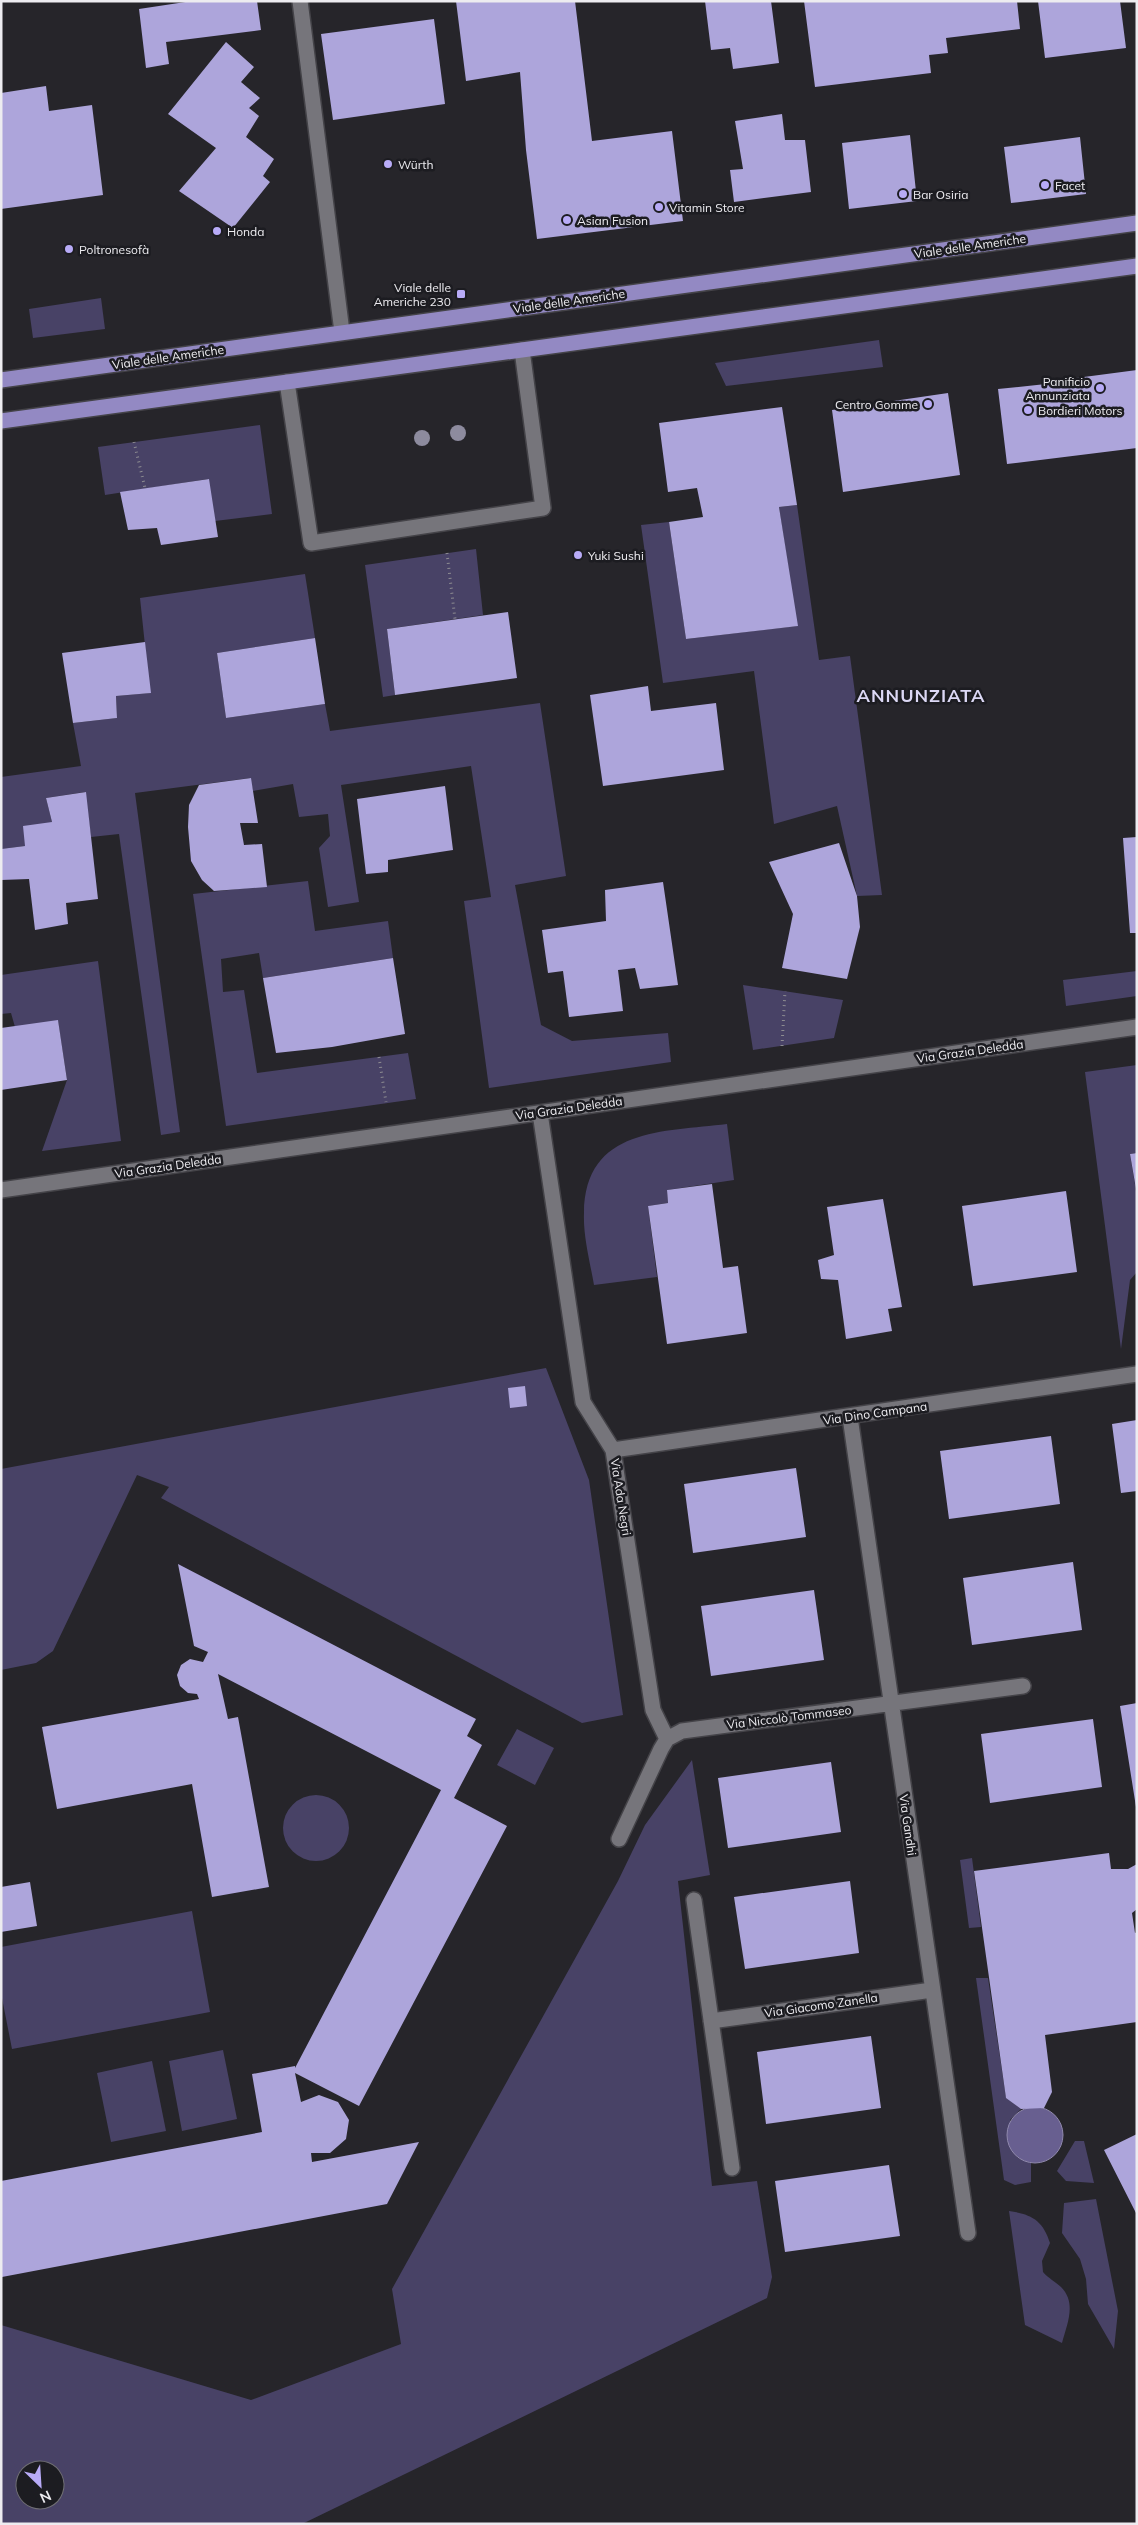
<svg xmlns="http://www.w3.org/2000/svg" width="1138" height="2525" viewBox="0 0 1138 2525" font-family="Mulish,sans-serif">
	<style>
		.green { fill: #484266; fill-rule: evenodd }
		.water { fill: #685f90; stroke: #9089ad }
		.building { fill: #ada5db }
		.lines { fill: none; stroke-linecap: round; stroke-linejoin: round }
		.lane-casing { stroke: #444348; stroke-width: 18 }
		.street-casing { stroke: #444348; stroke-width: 18 }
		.primary-casing { stroke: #444348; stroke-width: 18 }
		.path { stroke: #8d8c91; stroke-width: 3; stroke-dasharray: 1 4; stroke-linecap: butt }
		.lane { stroke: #76757b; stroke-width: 15 }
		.street { stroke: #76757b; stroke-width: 15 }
		.primary { stroke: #9389c3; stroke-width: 15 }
		.tree { fill: #8d8b9e }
		.poi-dot { fill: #b8abf7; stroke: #1c1c21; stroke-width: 2 }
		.labels { text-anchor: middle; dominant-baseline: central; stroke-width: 5; stroke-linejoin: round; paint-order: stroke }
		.poi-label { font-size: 12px; fill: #edecf0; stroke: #1c1c21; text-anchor: start }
		.street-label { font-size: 12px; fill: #edecf0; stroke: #1c1c21 }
		.district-label { font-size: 18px; font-weight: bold; letter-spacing: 1px; fill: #dcd8f5; stroke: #1c1c21 }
	</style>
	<rect width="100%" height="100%" fill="#26252a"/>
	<path class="green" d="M 101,298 L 105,329 L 33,338 L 29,309 Z
		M 879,340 L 883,367 L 726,386 L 715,363 Z
		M 260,425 L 272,514 L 215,521 L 208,479 L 105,495 L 98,447 Z
		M 797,505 L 819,660 L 850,656 L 882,895 L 857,896 L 837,806 L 774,824 L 754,671 L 663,683 L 641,525 L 669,522 L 686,639 L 797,626 L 779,507 Z
		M 476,549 L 483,615 L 387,629 L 395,695 L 383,697 L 365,565 Z
		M 305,574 L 315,638 L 217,653 L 226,718 L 325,704 L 330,731 L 540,703 L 566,876 L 515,885 L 541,1025 L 572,1041 L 668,1033 L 671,1062 L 489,1088 L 464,901 L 491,897 L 471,766 L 341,785 L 359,902 L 328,907 L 319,848 L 330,836 L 328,814 L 299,817 L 293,784 L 253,791 L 250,778 L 135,793 L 180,1132 L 161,1135 L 119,834 L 91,837 L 85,792 L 46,798 L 52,822 L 25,846 L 1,849 L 1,777 L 81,766 L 73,723 L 117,718 L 116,696 L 150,693 L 140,598 Z
		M 308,881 L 315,931 L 388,921 L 393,958 L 263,978 L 259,953 L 221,959 L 223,992 L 244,990 L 257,1073 L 408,1053 L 416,1099 L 226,1126 L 193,894 Z
		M 98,961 L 121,1141 L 42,1151 L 67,1080 L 58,1021 L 15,1027 L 11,1013 L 1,1014 L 1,975 Z
		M 1137,971 L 1137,996 L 1066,1006 L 1063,980 Z
		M 743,985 L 843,1000 L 834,1038 L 753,1050 Z
		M 1137,1065 L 1137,1153 L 1130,1154 L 1137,1197 L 1137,1272 L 1130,1280 L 1121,1349 L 1085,1072 Z
		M 727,1124 L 734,1180 L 667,1190 L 668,1203 L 648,1206 L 657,1277 L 594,1285 C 590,1262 583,1236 584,1213 C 585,1127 664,1132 727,1124 Z
		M 546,1368 L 589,1480 L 623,1715 L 582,1723 L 161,1498 L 169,1487 L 137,1475 L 53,1651 L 36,1663 L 1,1670 L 1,1469 Z
		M 517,1729 L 554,1748 L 535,1785 L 497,1765 Z
		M 692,1760 L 710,1875 L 678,1881 L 712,2186 L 757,2181 L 772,2277 L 767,2298 L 302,2524 L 1,2524 L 1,2325 L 251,2400 L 401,2344 L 392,2289 L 618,1881 L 645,1825 ZM 25,2470 L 55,2470 L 55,2500 L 25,2500 Z
		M283 1828a33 33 0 1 1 66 0a33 33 0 1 1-66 0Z
		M 972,1858 L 981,1927 L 969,1928 L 960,1860 Z
		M 192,1911 L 210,2012 L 12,2049 L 1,1993 L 1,1947 Z
		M 976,1978 L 988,1978 L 1006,2097 L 1021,2109 L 1010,2120 L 1017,2157 L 1031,2163 L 1031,2182 L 1015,2185 L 1004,2180 Z
		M 223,2050 L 237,2119 L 182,2131 L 169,2061 Z
		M 152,2061 L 166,2131 L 111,2142 L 97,2073 Z
		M 1075,2141 L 1084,2141 L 1094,2183 L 1066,2181 L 1057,2171 Z
		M 1096,2199 L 1118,2311 L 1114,2349 L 1088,2304 L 1086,2279 L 1080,2259 L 1062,2233 L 1064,2203 Z
		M 1009,2211 C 1031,2214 1043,2220 1050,2243 L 1042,2261 L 1043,2272 C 1048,2278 1056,2282 1061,2287 C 1077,2303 1067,2324 1062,2343 L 1025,2325 Z"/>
	<path class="water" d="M1007 2135a28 28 0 1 1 56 0a28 28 0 1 1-56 0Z"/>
	<path class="building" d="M 192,1 L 257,1 L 261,30 L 166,42 L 169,64 L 146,68 L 139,9 Z
		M 456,1 L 575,1 L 592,141 L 672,131 L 683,221 L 537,239 L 526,150 L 520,72 L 466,81 Z
		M 705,1 L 771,1 L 779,63 L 733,69 L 730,48 L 711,50 Z
		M 804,1 L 1017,1 L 1020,29 L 946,38 L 948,53 L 929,55 L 931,73 L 815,87 Z
		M 1038,1 L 1120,1 L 1126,48 L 1045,58 Z
		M 434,19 L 445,104 L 333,120 L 321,34 Z
		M 226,42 L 254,67 L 241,82 L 260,98 L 249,108 L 259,116 L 246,137 L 274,159 L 263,176 L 270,182 L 233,228 L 179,191 L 216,148 L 168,114 Z
		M 46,86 L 49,111 L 92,105 L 103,195 L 1,209 L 1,93 Z
		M 782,114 L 785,140 L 805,140 L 811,192 L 734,202 L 730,170 L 743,169 L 735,121 Z
		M 910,135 L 917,201 L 849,209 L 842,143 Z
		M 1080,137 L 1086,194 L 1011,203 L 1004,147 Z
		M 1137,370 L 1137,448 L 1007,464 L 998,389 L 1046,384 L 1061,380 Z
		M 948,393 L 960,475 L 843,492 L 832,410 Z
		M 782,407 L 797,505 L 779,507 L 798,626 L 686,639 L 669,522 L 703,517 L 697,488 L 668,492 L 659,423 Z
		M 209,479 L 218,537 L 161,545 L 157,528 L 128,530 L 120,492 Z
		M 508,612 L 517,678 L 395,695 L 387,629 Z
		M 315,638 L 325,704 L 226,718 L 217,653 Z
		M 145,642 L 151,693 L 116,696 L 117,718 L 73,723 L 62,653 Z
		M 648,686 L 651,711 L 716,703 L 724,770 L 603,786 L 590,695 Z
		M 251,778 L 258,823 L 240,823 L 244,845 L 262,844 L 267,887 L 214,891 L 202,880 L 191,861 L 188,827 L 189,805 L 199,785 Z
		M 445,786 L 453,850 L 388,860 L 388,872 L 366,874 L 357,799 Z
		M 86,792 L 98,899 L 66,903 L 68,924 L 35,930 L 29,879 L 1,880 L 1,849 L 25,846 L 23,826 L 52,822 L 46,798 Z
		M 1137,837 L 1137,933 L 1130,933 L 1123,838 Z
		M 839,843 L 857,896 L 860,927 L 847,979 L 782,968 L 793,914 L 769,862 Z
		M 663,882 L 678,985 L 640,989 L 635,968 L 618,970 L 623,1011 L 569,1017 L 563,971 L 548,973 L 542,930 L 606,921 L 605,890 Z
		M 393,958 L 405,1034 L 332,1047 L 276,1053 L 263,978 Z
		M 58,1020 L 67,1080 L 1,1090 L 1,1028 Z
		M 1137,1153 L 1137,1189 L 1136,1189 L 1130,1154 Z
		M 712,1184 L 723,1268 L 738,1266 L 747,1333 L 667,1344 L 648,1206 L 668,1203 L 667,1190 Z
		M 1066,1191 L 1077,1272 L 973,1286 L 962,1206 Z
		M 883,1199 L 902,1307 L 888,1309 L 892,1331 L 846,1339 L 838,1280 L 821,1279 L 818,1260 L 834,1255 L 827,1207 Z
		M 525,1386 L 527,1406 L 510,1408 L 508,1388 Z
		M 1137,1420 L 1137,1491 L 1121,1493 L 1112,1424 Z
		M 1051,1436 L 1060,1504 L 949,1519 L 940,1451 Z
		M 796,1468 L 806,1537 L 693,1553 L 684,1484 Z
		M 1073,1562 L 1082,1630 L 972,1645 L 963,1578 Z
		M 178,1564 L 476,1719 L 467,1736 L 482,1745 L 454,1798 L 507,1826 L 359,2106 L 295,2073 L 301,2102 L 319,2095 L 338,2102 L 349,2120 L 346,2139 L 330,2153 L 311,2153 L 312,2162 L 419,2142 L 387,2204 L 2,2277 L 1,2181 L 262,2132 L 252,2074 L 295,2066 L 295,2068 L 441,1790 L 218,1674 L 228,1719 L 238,1717 L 269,1887 L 212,1897 L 192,1784 L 57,1809 L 42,1727 L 199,1699 L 197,1694 L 188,1693 L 180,1686 L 177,1675 L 181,1665 L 190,1659 L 203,1662 L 208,1652 L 194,1646 Z
		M 814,1590 L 824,1660 L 711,1676 L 701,1606 Z
		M 1137,1703 L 1137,1807 L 1136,1807 L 1120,1706 Z
		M 1093,1719 L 1102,1787 L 990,1803 L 981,1734 Z
		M 831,1762 L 841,1832 L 728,1848 L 718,1778 Z
		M 1109,1853 L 1111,1869 L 1128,1869 L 1137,1864 L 1137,1909 L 1132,1913 L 1135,1933 L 1137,1932 L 1137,2022 L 1045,2035 L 1052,2092 L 1044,2108 L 1021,2109 L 1006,2098 L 974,1871 Z
		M 850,1881 L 859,1953 L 745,1969 L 734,1897 Z
		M 30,1882 L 37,1926 L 1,1932 L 1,1887 Z
		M 871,2036 L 881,2108 L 766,2124 L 757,2052 Z
		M 1137,2134 L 1137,2215 L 1104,2150 Z
		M 889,2165 L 900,2236 L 785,2252 L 775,2181 Z"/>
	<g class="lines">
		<defs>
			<path id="lane" d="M 300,1 L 342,332
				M 287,382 L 311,543 L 543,508 L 522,350"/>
			<path id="street" d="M 540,1113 L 583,1402 L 613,1450 L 653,1710 L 667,1739
				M 1,1190 L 1137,1027
				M 850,1417 L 968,2233
				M 613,1450 L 1137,1374
				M 619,1839 L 661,1749 L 667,1739 L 682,1731 L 1023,1686
				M 694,1900 L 732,2168
				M 711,2021 L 932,1990"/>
			<path id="primary" d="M 1,380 L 1137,223
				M 1,421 L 1137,266"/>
		</defs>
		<use href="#lane" class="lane-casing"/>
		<use href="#street" class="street-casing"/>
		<use href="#primary" class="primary-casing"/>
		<path class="path" d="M 134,442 L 145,488
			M 447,553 L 455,619
			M 782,1046 L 785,991
			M 379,1057 L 386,1102"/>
		<use href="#lane" class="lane"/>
		<use href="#street" class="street"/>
		<use href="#primary" class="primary"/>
	</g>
	<g class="tree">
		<circle cx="458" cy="433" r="8"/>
		<circle cx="422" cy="438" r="8"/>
	</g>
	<g class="poi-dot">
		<circle cx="388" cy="164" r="5"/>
		<circle cx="1045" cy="185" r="5"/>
		<circle cx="903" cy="194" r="5"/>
		<circle cx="659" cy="207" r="5"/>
		<circle cx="567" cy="220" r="5"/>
		<circle cx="217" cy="231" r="5"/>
		<circle cx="69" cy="249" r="5"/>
		<rect x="456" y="289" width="10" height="10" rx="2.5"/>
		<circle cx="1100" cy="388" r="5"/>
		<circle cx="928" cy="404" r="5"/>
		<circle cx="1028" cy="410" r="5"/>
		<circle cx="578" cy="555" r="5"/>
	</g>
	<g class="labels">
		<g class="poi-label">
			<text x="398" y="164">Würth</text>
			<text x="1055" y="185">Facet</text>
			<text x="913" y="194">Bar Osiria</text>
			<text x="669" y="207">Vitamin Store</text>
			<text x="577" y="220">Asian Fusion</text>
			<text x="227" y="231">Honda</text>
			<text x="79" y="249">Poltronesofà</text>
			<text x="451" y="287" text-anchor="end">Viale delle<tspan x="451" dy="14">Americhe 230</tspan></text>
			<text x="1090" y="381" text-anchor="end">Panificio<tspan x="1090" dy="14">Annunziata</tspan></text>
			<text x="918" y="404" text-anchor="end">Centro Gomme</text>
			<text x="1038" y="410">Bordieri Motors</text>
			<text x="588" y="555">Yuki Sushi</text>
		</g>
		<g class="street-label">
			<text transform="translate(970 246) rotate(-8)">Viale delle Americhe</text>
			<text transform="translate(569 301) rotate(-8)">Viale delle Americhe</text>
			<text transform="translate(168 357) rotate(-8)">Viale delle Americhe</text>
			<text transform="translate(970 1051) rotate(-8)">Via Grazia Deledda</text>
			<text transform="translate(569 1108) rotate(-8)">Via Grazia Deledda</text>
			<text transform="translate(168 1166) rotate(-8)">Via Grazia Deledda</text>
			<text transform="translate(875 1413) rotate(-8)">Via Dino Campana</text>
			<text transform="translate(621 1497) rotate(81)">Via Ada Negri</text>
			<text transform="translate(789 1717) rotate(-7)">Via Niccolò Tommaseo</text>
			<text transform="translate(908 1825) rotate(82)">Via Gandhi</text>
			<text transform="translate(821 2005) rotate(-8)">Via Giacomo Zanella</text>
		</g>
		<g class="district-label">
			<text x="921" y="695">ANNUNZIATA</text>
		</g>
	</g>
	<rect width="1138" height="2525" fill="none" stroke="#edecf0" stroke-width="5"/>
	<g transform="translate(40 2485) rotate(155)"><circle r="24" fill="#1c1c21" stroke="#706f74"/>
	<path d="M0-4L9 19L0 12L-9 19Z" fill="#b8abf7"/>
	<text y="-8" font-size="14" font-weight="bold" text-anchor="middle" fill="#edecf0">N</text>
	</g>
</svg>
